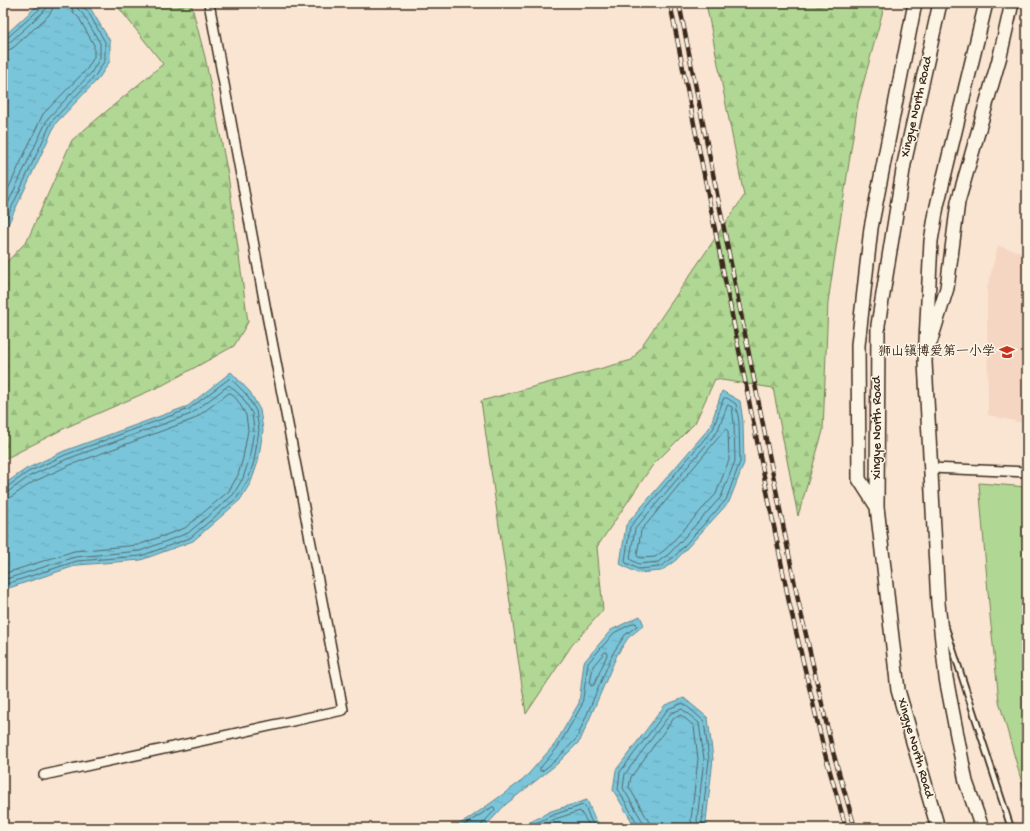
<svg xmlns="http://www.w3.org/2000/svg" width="1030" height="831" viewBox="0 0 1030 831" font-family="'Gochi Hand','LXGW WenKai TC',sans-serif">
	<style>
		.built { fill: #f4d6c2 }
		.grass { fill: #b0d793; stroke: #768058 }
		.forest { fill: url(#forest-firs); stroke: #768058 }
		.water { fill: url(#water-ripples); stroke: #61878f }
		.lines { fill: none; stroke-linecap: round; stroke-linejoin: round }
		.shore { stroke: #546869; stroke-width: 1 }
		.lane-casing { stroke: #3b2a1e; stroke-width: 8 }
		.street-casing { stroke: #3b2a1e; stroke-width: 12 }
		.secondary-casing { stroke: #3b2a1e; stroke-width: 16 }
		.lane { stroke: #fcf5e5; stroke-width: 4.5 }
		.street { stroke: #fcf5e5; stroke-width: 9 }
		.secondary { stroke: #fcf5e5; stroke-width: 13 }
		.rail-casing { stroke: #3b2a1e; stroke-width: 4.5 }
		.rail { stroke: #fcf5e5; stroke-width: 3; stroke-dasharray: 9; stroke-linecap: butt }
		.labels { text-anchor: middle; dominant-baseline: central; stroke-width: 3; stroke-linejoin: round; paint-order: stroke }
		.street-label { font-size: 13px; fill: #3b2a1e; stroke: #fcf5e5 }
		.poi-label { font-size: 13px; fill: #3b2a1e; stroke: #fcf5e5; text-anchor: end }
	</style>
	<defs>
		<pattern id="forest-firs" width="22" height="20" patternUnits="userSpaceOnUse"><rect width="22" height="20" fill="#b0d793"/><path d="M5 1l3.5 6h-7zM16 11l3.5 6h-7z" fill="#98b97e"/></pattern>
		<pattern id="water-ripples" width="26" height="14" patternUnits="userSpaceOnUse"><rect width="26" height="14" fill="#7ac5da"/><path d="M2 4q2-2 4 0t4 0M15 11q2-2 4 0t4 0" fill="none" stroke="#6aa9bb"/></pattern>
	</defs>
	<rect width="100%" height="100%" fill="#fae5d2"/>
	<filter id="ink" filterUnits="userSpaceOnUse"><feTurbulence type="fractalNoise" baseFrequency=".025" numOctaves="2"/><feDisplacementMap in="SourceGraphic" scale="8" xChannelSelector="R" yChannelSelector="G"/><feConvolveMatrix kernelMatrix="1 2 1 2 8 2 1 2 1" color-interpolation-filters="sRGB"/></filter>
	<g filter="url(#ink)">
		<path class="built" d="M 998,246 L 1027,254 L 1027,424 L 988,415 L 987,289 Z"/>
		<path class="grass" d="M 979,483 L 1027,487 L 1027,801 L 999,701 L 990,616 Z"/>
		<path class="forest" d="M 115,3 L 191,3 L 205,57 L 228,175 L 248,322 L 234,346 L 163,385 L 67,427 L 3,460 L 3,266 L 27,241 L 72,140 L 163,64 Z
			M 706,3 L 885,3 L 858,103 L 828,302 L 823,431 L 798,516 L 773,388 L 715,379 L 695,423 L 652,466 L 597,547 L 603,610 L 572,645 L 526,714 L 481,401 L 632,360 L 744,196 Z"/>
		<path class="water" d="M 40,3 L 80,3 L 89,6 L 110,41 L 110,61 L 99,78 L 56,123 L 3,235 L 3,37 Z
			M 231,372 L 250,392 L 260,410 L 263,430 L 258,462 L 251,482 L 240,500 L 193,541 L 141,560 L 78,565 L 3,590 L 3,485 L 26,469 L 64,451 L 188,406 Z
			M 722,391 L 740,401 L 743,422 L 744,463 L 729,502 L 676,560 L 661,571 L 637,573 L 620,564 L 626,525 L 710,427 Z
			M 640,616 L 644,625 L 628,638 L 617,655 L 580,741 L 557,764 L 505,805 L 484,828 L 452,828 L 467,820 L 523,780 L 555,744 L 579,703 L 584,662 L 611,630 Z
			M 684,698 L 708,718 L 713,759 L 706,821 L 708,828 L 636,828 L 613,790 L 616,770 L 665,705 Z
			M 587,800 L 595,819 L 603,828 L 518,828 L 551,811 Z"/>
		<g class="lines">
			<path class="shore" d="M 3,39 L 7,38 L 41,8 L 42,3
				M 3,44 L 10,42 L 44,11 L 47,8 L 47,3
				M 3,50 L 9,50 L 14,47 L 48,16 L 52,10 L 53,3
				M 3,200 L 43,114 L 87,69 L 94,57 L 94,45 L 79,18 L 73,12 L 71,3
				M 3,214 L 48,118 L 91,73 L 100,58 L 100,43 L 83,14 L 78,9 L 77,3
				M 3,226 L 52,121 L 95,76 L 105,60 L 105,42 L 87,10 L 82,7 L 82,3
				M 724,398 L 727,398 L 736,404 L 739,422 L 740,462 L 726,500 L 674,557 L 660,567 L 638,569 L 626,563 L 625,561 L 630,527 L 713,429 Z
				M 728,405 L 732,407 L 734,423 L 735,461 L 721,497 L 670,553 L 658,562 L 639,564 L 631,560 L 630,558 L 635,529 L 717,432 Z
				M 726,429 L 728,431 L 729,460 L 716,494 L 666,549 L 655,557 L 640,558 L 638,557 L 637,555 L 641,531 Z
				M 3,488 L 7,487 L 28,472 L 65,455 L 189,409 L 230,378 L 246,394 L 256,411 L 259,430 L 254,461 L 248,480 L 237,498 L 190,538 L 141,556 L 77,561 L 3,585
				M 3,493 L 9,491 L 30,476 L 67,459 L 191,414 L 229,385 L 242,397 L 252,413 L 254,430 L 249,460 L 243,478 L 233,495 L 188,533 L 140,551 L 75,557 L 3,580
				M 3,499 L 11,497 L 33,482 L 70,465 L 194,419 L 229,393 L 231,393 L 238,401 L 246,415 L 248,430 L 243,458 L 238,475 L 229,491 L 185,528 L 138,545 L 74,551 L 3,574
				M 634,623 L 636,623 L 637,626 L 625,635 L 613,653 L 577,738 L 555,761 L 542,771 L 540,771 L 540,768 L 558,747 L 582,705 L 588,663 L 614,633 Z
				M 606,652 L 607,655 L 594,685 L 591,686 L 590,684 L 593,666 L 604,653 Z
				M 460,828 L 492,807 L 494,807 L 495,810 L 482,824 L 481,828
				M 526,828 L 553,815 L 583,805 L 585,806 L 591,821 L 597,828
				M 537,828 L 555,819 L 580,811 L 591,828
				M 639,828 L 638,825 L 618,789 L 620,772 L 668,709 L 683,703 L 704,721 L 709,759 L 702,821 L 704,828
				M 644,828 L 643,822 L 623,788 L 625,774 L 671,713 L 682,709 L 699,723 L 704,759 L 697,820 L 699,828
				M 650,828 L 648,820 L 629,787 L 631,777 L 674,718 L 681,715 L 694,726 L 698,759 L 691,820 L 692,828"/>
			<defs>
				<path id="lane" d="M 946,628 L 1011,828"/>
				<path id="street" d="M 931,468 L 1027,472
					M 44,775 L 343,710 L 265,305 L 209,3"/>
				<path id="secondary" d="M 930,343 L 947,288 L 958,202 L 1000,56 L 1012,3
					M 877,507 L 859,479 L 858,345 L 871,228 L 915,3
					M 938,828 L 898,690 L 877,507 L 878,325 L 904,164 L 940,3
					M 982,828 L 966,782 L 946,678 L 938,603 L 925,362 L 931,241 L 937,206 L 986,3"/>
			</defs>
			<use href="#lane" class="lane-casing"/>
			<use href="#street" class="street-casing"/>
			<use href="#secondary" class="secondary-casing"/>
			<use href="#lane" class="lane"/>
			<use href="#street" class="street"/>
			<use href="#secondary" class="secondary"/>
			<defs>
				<path id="rail" d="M 670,3 L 789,602 L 825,754 L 846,828
					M 679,3 L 798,600 L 833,752 L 855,828"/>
			</defs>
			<use href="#rail" class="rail-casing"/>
			<use href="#rail" class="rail"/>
		</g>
	</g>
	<defs>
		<symbol id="school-bare" viewBox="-9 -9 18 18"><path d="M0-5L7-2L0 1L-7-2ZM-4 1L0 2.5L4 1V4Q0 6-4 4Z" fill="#c8321e" stroke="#fcf5e5" stroke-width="2.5" paint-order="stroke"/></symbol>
	</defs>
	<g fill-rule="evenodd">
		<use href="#school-bare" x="996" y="341" width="22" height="22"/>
	</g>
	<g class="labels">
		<g class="street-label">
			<text transform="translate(917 107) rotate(-77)">Xingye North Road</text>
			<text transform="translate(877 428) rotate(-90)">Xingye North Road</text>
			<text transform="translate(915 748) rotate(74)">Xingye North Road</text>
		</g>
		<g class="poi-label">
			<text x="995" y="352">狮山镇博爱第一小学</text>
		</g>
	</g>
	<rect width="1030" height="831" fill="none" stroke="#fcf5e5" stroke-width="16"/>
	<rect x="8" y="8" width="1014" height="815" fill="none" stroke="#3b2a1e" stroke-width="1.5" filter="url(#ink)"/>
</svg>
